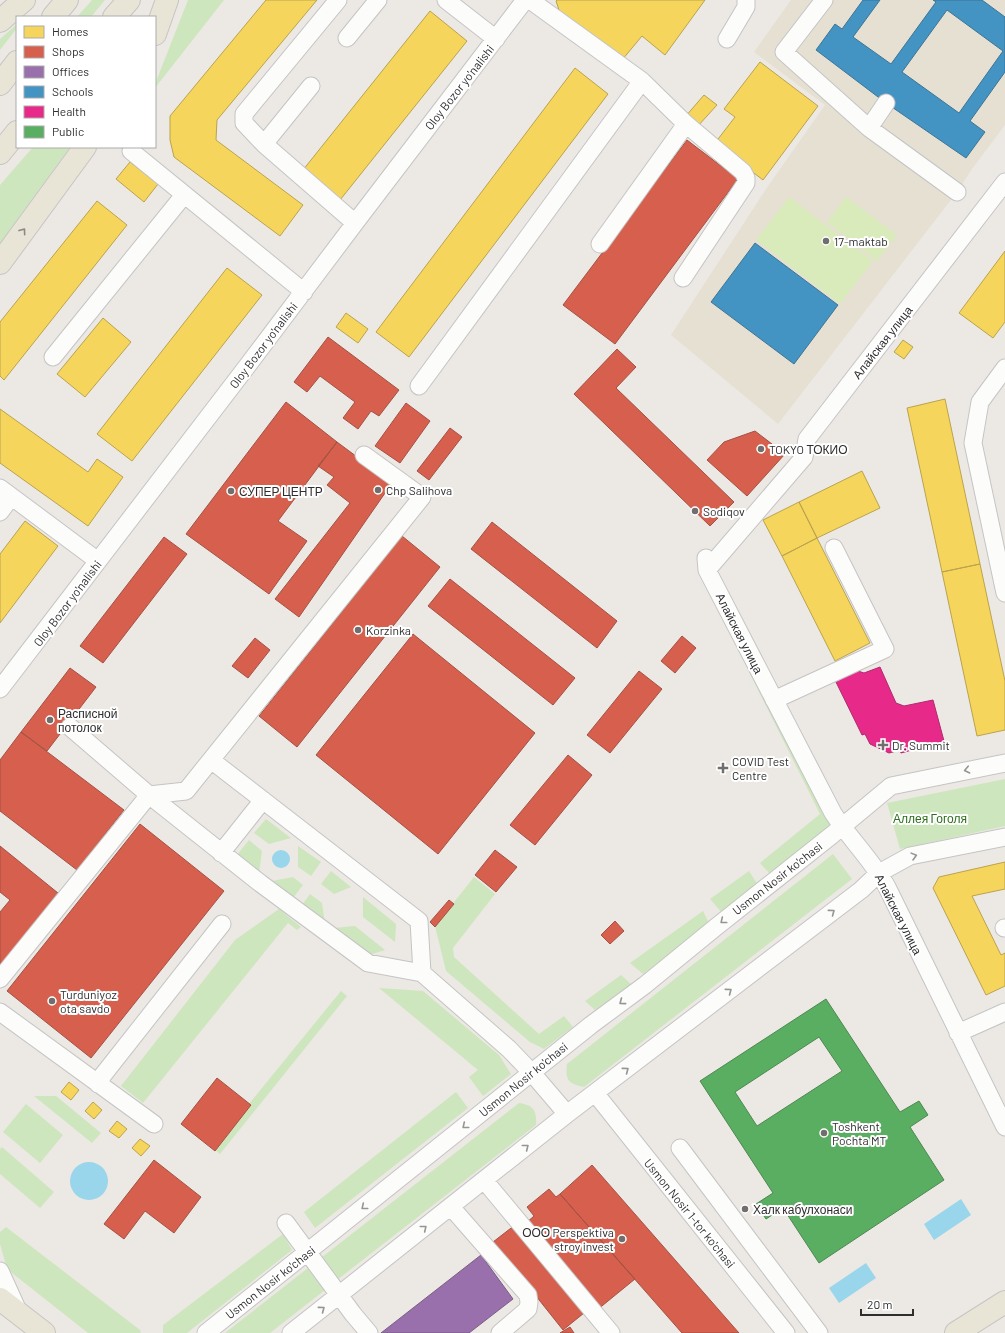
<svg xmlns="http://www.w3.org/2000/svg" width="1005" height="1333" viewBox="0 0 1005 1333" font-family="Barlow,sans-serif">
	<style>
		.education { fill: #e6e0d3 }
		.green { fill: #cee6be }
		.pitch { fill: #d9eabb }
		.water { fill: #99d6ec }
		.homes { fill: #f6d55c; stroke: #baa34e }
		.shops { fill: #d6604d; stroke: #a45144 }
		.offices { fill: #9970ab; stroke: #795c86 }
		.schools { fill: #4393c3; stroke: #3d7596; fill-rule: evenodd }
		.health { fill: #e7298a; stroke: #b02a6e }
		.public { fill: #5aae61; stroke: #4d8852; fill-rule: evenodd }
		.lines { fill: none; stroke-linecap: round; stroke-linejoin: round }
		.minor-casing { stroke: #c5c4c5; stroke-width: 19 }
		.major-casing { stroke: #c6c5c4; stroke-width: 24 }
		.minor { stroke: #fcfcfb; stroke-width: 17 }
		.major { stroke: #e8e4d6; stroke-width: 22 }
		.oneway { stroke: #8b8982 }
		.oneway2 { stroke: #959594 }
		.poi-dot { fill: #706f6e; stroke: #fff; stroke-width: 1.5 }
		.labels { text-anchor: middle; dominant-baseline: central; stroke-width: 4; stroke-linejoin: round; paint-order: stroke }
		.street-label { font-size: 12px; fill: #2e2e2e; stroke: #fff }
		.poi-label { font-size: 12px; fill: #2e2e2e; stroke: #fff; text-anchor: start }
		.park-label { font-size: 12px; fill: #2c6e1b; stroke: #fff }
	</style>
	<rect width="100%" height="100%" fill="#ece8e4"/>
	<path class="education" d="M 791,0 L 1005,0 L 1005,125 L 972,169 L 957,192 L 778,424 L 671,335 L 766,189 L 825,105 L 754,52 Z"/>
	<path class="green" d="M 92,0 L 105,0 L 91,17 L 77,17 Z
		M 188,0 L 224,0 L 155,88 L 155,84 Z
		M 17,24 L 17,28 L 0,50 L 0,39 Z
		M 33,147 L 70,147 L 0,243 L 0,185 Z
		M 719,590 L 834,820 L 832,827 L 770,874 L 760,863 L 820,814 L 715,604 Z
		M 1005,779 L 1005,826 L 900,849 L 887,803 Z
		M 266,819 L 291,838 L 269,844 L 254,833 Z
		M 249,840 L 262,851 L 259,873 L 237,855 Z
		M 298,846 L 321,862 L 311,876 L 298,867 Z
		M 833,854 L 852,879 L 584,1087 C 568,1084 565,1080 567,1064 Z
		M 331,871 L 351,887 L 334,894 L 321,884 Z
		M 749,871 L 758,885 L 722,913 L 710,899 Z
		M 293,877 L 303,885 L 293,898 L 272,881 Z
		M 474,877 L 495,894 L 453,948 L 454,957 L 539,1034 L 564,1016 L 573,1027 L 544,1049 L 530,1042 L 446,971 L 435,926 Z
		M 310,894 L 322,903 L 325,923 L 302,905 Z
		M 363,897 L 396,924 L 395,942 L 363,917 Z
		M 279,909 L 301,927 L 297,930 L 288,923 L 143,1103 L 121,1086 L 235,940 Z
		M 703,911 L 709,923 L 643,974 L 630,963 Z
		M 355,926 L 385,950 L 369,955 L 334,928 Z
		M 621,975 L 631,984 L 595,1010 L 585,1001 Z
		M 379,988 L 423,991 L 499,1055 L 511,1074 L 483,1096 L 469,1077 L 478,1070 Z
		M 341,991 L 347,996 L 220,1154 L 193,1133 L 191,1126 L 217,1143 Z
		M 456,1092 L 468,1108 L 315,1228 L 304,1212 Z
		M 34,1096 L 56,1096 L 101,1133 L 92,1143 Z
		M 519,1103 C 533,1105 537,1110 536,1125 L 337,1280 L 321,1258 Z
		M 26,1104 L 63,1135 L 40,1163 L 3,1132 Z
		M 2,1147 L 54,1192 L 40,1208 L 0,1174 L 0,1149 Z
		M 6,1227 L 140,1330 L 141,1333 L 88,1333 L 7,1269 L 0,1244 L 0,1232 Z
		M 283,1234 L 292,1250 L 187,1333 L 163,1333 L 163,1325 Z
		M 308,1268 L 325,1290 L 270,1333 L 225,1333 Z"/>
	<path class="pitch" d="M 789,197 L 873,261 L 840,304 L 756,240 Z
		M 846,197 L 897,235 L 877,261 L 827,222 Z"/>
	<path class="water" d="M272 859a9 9 0 1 1 18 0a9 9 0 1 1-18 0Z
		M70 1181a19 19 0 1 1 38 0a19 19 0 1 1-38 0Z
		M 961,1199 L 971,1215 L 934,1240 L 924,1224 Z
		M 866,1263 L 876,1278 L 839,1303 L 829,1288 Z"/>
	<path class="homes" d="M 266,0 L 317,0 L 217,120 L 216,140 L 303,205 L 280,236 L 174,157 L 170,140 L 170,116 Z
		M 557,0 L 705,0 L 665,55 L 642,36 L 622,60 L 560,13 L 556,1 Z
		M 430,11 L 467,41 L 340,200 L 303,170 Z
		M 760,62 L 818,106 L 763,180 L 715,143 L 735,117 L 724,109 Z
		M 575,68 L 608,94 L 409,357 L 376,332 Z
		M 704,95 L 717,105 L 697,127 L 685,117 Z
		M 130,162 L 158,184 L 144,202 L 116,179 Z
		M 97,201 L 127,225 L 4,380 L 0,376 L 0,322 Z
		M 1005,251 L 1005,322 L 993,338 L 959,313 Z
		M 227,268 L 262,295 L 132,461 L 97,434 Z
		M 346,313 L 368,329 L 358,343 L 336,327 Z
		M 103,318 L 131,342 L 85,397 L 57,374 Z
		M 903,340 L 913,347 L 904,359 L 894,352 Z
		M 945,399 L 980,564 L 942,572 L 907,408 Z
		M 0,409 L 88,472 L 97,459 L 123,477 L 88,526 L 0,463 Z
		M 862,471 L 880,508 L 817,538 L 799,502 Z
		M 799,502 L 817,538 L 782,556 L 763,520 Z
		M 25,521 L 58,546 L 0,623 L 0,554 Z
		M 817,538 L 870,643 L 835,661 L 782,556 Z
		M 980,564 L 1005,681 L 1005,730 L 977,736 L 942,572 Z
		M 1005,862 L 1005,889 L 972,896 L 1001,955 L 1005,953 L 1005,986 L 986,995 L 933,888 L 939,877 Z
		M 69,1082 L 79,1090 L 71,1100 L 61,1092 Z
		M 93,1102 L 102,1110 L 94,1119 L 85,1111 Z
		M 117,1121 L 127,1129 L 119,1138 L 109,1131 Z
		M 140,1139 L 150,1146 L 141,1156 L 132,1148 Z"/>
	<path class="shops" d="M 687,140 L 738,179 L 615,344 L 563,305 Z
		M 328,337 L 399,390 L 379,416 L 371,411 L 358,429 L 343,418 L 355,402 L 320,376 L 307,392 L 294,382 Z
		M 617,349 L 636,367 L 616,388 L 734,502 L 710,526 L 574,394 Z
		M 286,402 L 337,442 L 278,521 L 307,541 L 269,594 L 186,534 Z
		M 406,403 L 430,421 L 400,463 L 375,446 Z
		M 450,428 L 462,437 L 429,480 L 417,471 Z
		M 755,431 L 785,454 L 747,496 L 707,460 L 724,442 Z
		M 337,442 L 392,483 L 299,617 L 275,599 L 350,503 L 327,485 L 334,477 L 318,466 Z
		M 492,522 L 617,621 L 597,648 L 471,549 Z
		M 402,536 L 440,567 L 297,747 L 259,716 Z
		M 164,537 L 187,554 L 103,663 L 80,646 Z
		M 450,579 L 575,678 L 553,705 L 428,606 Z
		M 413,634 L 535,733 L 438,854 L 316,755 Z
		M 682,636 L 696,648 L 675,673 L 661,661 Z
		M 255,638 L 270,650 L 248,678 L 232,666 Z
		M 70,668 L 96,687 L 47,751 L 21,732 Z
		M 639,671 L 662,689 L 610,753 L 587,735 Z
		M 21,732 L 124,810 L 77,870 L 0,811 L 0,760 Z
		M 568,755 L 592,775 L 535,845 L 510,825 Z
		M 140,824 L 224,891 L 91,1058 L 7,991 Z
		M 0,846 L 58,893 L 0,966 L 0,912 L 10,900 L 0,892 Z
		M 495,850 L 517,867 L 496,892 L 475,875 Z
		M 449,900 L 454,904 L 435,927 L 430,922 Z
		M 615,921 L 624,931 L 610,944 L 601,935 Z
		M 217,1078 L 251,1105 L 215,1151 L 181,1124 Z
		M 154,1160 L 201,1197 L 174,1233 L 145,1211 L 124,1239 L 104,1224 Z
		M 592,1165 L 739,1333 L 682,1333 L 560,1194 Z
		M 549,1189 L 556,1197 L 560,1194 L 635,1279 L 597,1310 L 526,1223 L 534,1216 L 527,1207 Z
		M 515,1225 L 584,1313 L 563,1330 L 493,1242 Z
		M 570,1327 L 574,1333 L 560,1333 Z"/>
	<path class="offices" d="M 481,1255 L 513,1299 L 469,1333 L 381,1333 Z"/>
	<path class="schools" d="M 863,0 L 880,0 L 853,37 L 891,64 L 936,2 L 933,0 L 982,0 L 1005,17 L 1005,72 L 970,121 L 985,132 L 966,158 L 886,103 L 816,50 L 835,24 L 842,29 ZM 947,10 L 1003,51 L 959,113 L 902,72 Z
		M 755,243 L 838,305 L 794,364 L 711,302 Z"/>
	<path class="health" d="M 880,667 L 896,703 L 904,706 L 933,700 L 944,741 L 901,753 L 900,750 L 889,753 L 870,744 L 865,734 L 862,735 L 835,680 L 855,670 L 864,673 Z"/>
	<path class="public" d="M 826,999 L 900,1112 L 919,1101 L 928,1115 L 910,1127 L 944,1180 L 819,1263 L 783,1208 L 766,1219 L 756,1204 L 773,1193 L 700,1081 ZM 819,1037 L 842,1071 L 757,1126 L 735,1092 Z"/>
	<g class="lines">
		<defs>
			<path id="minor" d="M 338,0 L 244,114 L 244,123 L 264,144 L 355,223
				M 446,0 L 496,39
				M 530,0 L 642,81 L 686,124 L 743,172 L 746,178 L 746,183 L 683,278
				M 824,0 L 784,52 L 869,128
				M 347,38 L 378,0
				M 727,39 L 746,7 L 746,0
				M 886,103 L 869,128 L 957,192
				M 264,144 L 311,86
				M 131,151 L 304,292
				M 600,244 L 686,124
				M 53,357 L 184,195
				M 1005,368 L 980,402 L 973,443 L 1005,593
				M 419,386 L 642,81
				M 0,488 L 98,561
				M 0,512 L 11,497
				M 706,558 L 707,570 L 833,813 C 849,838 872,860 887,887 L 1005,1127
				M 707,570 L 804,457 L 807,439 L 1005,182
				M 0,689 L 248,365 L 355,223 L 525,0
				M 774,700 L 885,649 L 834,548
				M 70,727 L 149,795 L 260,883 L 368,963 L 422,973 L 509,1049 L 532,1073 L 567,1114
				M 211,760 L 419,921 L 422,973
				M 221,853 L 263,800
				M 1004,928 L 1005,928
				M 0,979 L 149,795 L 186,791 L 422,497 L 364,455
				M 0,1012 L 154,1124
				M 958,1033 L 1005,1012
				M 98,1084 L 103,1075 L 222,924
				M 595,1093 L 786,1333
				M 680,1148 L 819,1333
				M 484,1180 L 611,1333
				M 451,1207 L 528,1295 L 529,1302 L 528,1309 L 500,1333
				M 286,1223 L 353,1314 L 369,1333
				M 0,1271 L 19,1313
				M 206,1333 L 591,1025 L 645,985 L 716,927 L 832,835 L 891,786 L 1005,763
				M 291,1333 L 567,1114 L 861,890 L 879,873 L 910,856 L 1005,837"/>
			<path id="major" d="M 53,17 L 67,0
				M 114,17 L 129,0
				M 0,21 L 24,0
				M 155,34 L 167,0
				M 0,84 L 17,62
				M 0,153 L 17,132
				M 0,263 L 85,147
				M 0,1299 L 44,1333
				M 956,1333 L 1005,1302"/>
		</defs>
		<use href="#minor" class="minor-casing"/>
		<use href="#major" class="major-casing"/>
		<use href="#minor" class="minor"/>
		<use href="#major" class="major"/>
	</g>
	<defs><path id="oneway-chevron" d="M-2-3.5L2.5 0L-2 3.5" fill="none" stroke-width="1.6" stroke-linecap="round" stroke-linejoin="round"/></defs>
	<use class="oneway" href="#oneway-chevron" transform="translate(23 231) rotate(-54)"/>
	<g class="oneway2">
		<use href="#oneway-chevron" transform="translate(967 770) rotate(168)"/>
		<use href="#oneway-chevron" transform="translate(914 856) rotate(-15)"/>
		<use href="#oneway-chevron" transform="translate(832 912) rotate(-37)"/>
		<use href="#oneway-chevron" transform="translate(723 921) rotate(141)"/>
		<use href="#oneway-chevron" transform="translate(729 991) rotate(-37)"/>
		<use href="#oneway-chevron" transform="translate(622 1002) rotate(143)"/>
		<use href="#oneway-chevron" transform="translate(626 1070) rotate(-37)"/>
		<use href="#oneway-chevron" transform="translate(465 1126) rotate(141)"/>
		<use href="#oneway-chevron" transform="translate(526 1147) rotate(-38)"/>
		<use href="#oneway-chevron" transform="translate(364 1207) rotate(141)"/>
		<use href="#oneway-chevron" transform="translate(424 1228) rotate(-39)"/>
		<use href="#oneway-chevron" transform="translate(322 1309) rotate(-37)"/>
	</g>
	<g class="poi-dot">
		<circle cx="826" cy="241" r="4"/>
		<circle cx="761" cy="449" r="4"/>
		<circle cx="378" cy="490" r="4"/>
		<circle cx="231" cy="491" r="4"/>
		<circle cx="695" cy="511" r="4"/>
		<circle cx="358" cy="630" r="4"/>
		<circle cx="50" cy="720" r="4"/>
		<path d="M881 739h4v4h4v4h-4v4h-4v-4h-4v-4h4z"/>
		<path d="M721 762h4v4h4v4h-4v4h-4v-4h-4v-4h4z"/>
		<circle cx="52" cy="1001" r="4"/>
		<circle cx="824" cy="1133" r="4"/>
		<circle cx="745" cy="1209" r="4"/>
		<circle cx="622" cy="1239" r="4"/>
	</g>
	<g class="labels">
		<g class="street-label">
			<text transform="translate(459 87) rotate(-52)">Oloy Bozor yo'nalishi</text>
			<text transform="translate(882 342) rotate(-52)">Алайская улица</text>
			<text transform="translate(263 345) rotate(-53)">Oloy Bozor yo'nalishi</text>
			<text transform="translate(67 603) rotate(-53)">Oloy Bozor yo'nalishi</text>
			<text transform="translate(740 633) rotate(63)">Алайская улица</text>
			<text transform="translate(777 878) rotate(-38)">Usmon Nosir ko'chasi</text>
			<text transform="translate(899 914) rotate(63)">Алайская улица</text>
			<text transform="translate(523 1079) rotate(-39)">Usmon Nosir ko'chasi</text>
			<text transform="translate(690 1213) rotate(51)">Usmon Nosir 1-tor ko'chasi</text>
			<text transform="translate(270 1282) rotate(-38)">Usmon Nosir ko'chasi</text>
		</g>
		<g class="poi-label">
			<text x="834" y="241">17-maktab</text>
			<text x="769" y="449">TOKYO ТОКИО</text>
			<text x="386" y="490">Chp Salihova</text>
			<text x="239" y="491">СУПЕР ЦЕНТР</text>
			<text x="703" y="511">Sodiqov</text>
			<text x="366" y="630">Korzinka</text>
			<text x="58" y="713">Расписной<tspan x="58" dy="14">потолок</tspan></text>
			<text x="892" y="745">Dr. Summit</text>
			<text x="732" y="761">COVID Test<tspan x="732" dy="14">Centre</tspan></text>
			<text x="60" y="994">Turduniyoz<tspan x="60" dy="14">ota savdo</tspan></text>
			<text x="832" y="1126">Toshkent<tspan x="832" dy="14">Pochta MT</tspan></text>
			<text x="753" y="1209">Халк кабулхонаси</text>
			<text x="614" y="1232" text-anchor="end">ООО Perspektiva<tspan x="614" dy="14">stroy invest</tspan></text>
		</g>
		<g class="park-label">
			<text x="930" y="818">Аллея Гоголя</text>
		</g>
	</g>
	<rect x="16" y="16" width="140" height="132" fill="#ffffff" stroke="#ababab"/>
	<rect x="24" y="26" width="20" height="12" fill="#f6d55c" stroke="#ababab"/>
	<text x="52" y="36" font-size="12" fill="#2e2e2e">Homes</text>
	<rect x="24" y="46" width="20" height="12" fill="#d6604d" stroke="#ababab"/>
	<text x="52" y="56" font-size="12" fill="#2e2e2e">Shops</text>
	<rect x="24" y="66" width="20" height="12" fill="#9970ab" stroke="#ababab"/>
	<text x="52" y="76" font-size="12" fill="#2e2e2e">Offices</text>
	<rect x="24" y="86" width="20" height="12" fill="#4393c3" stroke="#ababab"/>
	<text x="52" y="96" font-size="12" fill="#2e2e2e">Schools</text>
	<rect x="24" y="106" width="20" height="12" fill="#e7298a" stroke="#ababab"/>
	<text x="52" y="116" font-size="12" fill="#2e2e2e">Health</text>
	<rect x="24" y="126" width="20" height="12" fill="#5aae61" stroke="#ababab"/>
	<text x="52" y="136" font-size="12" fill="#2e2e2e">Public</text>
	<path d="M861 1309v6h52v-6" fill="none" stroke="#2e2e2e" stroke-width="2"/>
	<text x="867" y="1309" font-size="12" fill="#2e2e2e" stroke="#ffffff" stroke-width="3" paint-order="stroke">20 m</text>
</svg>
